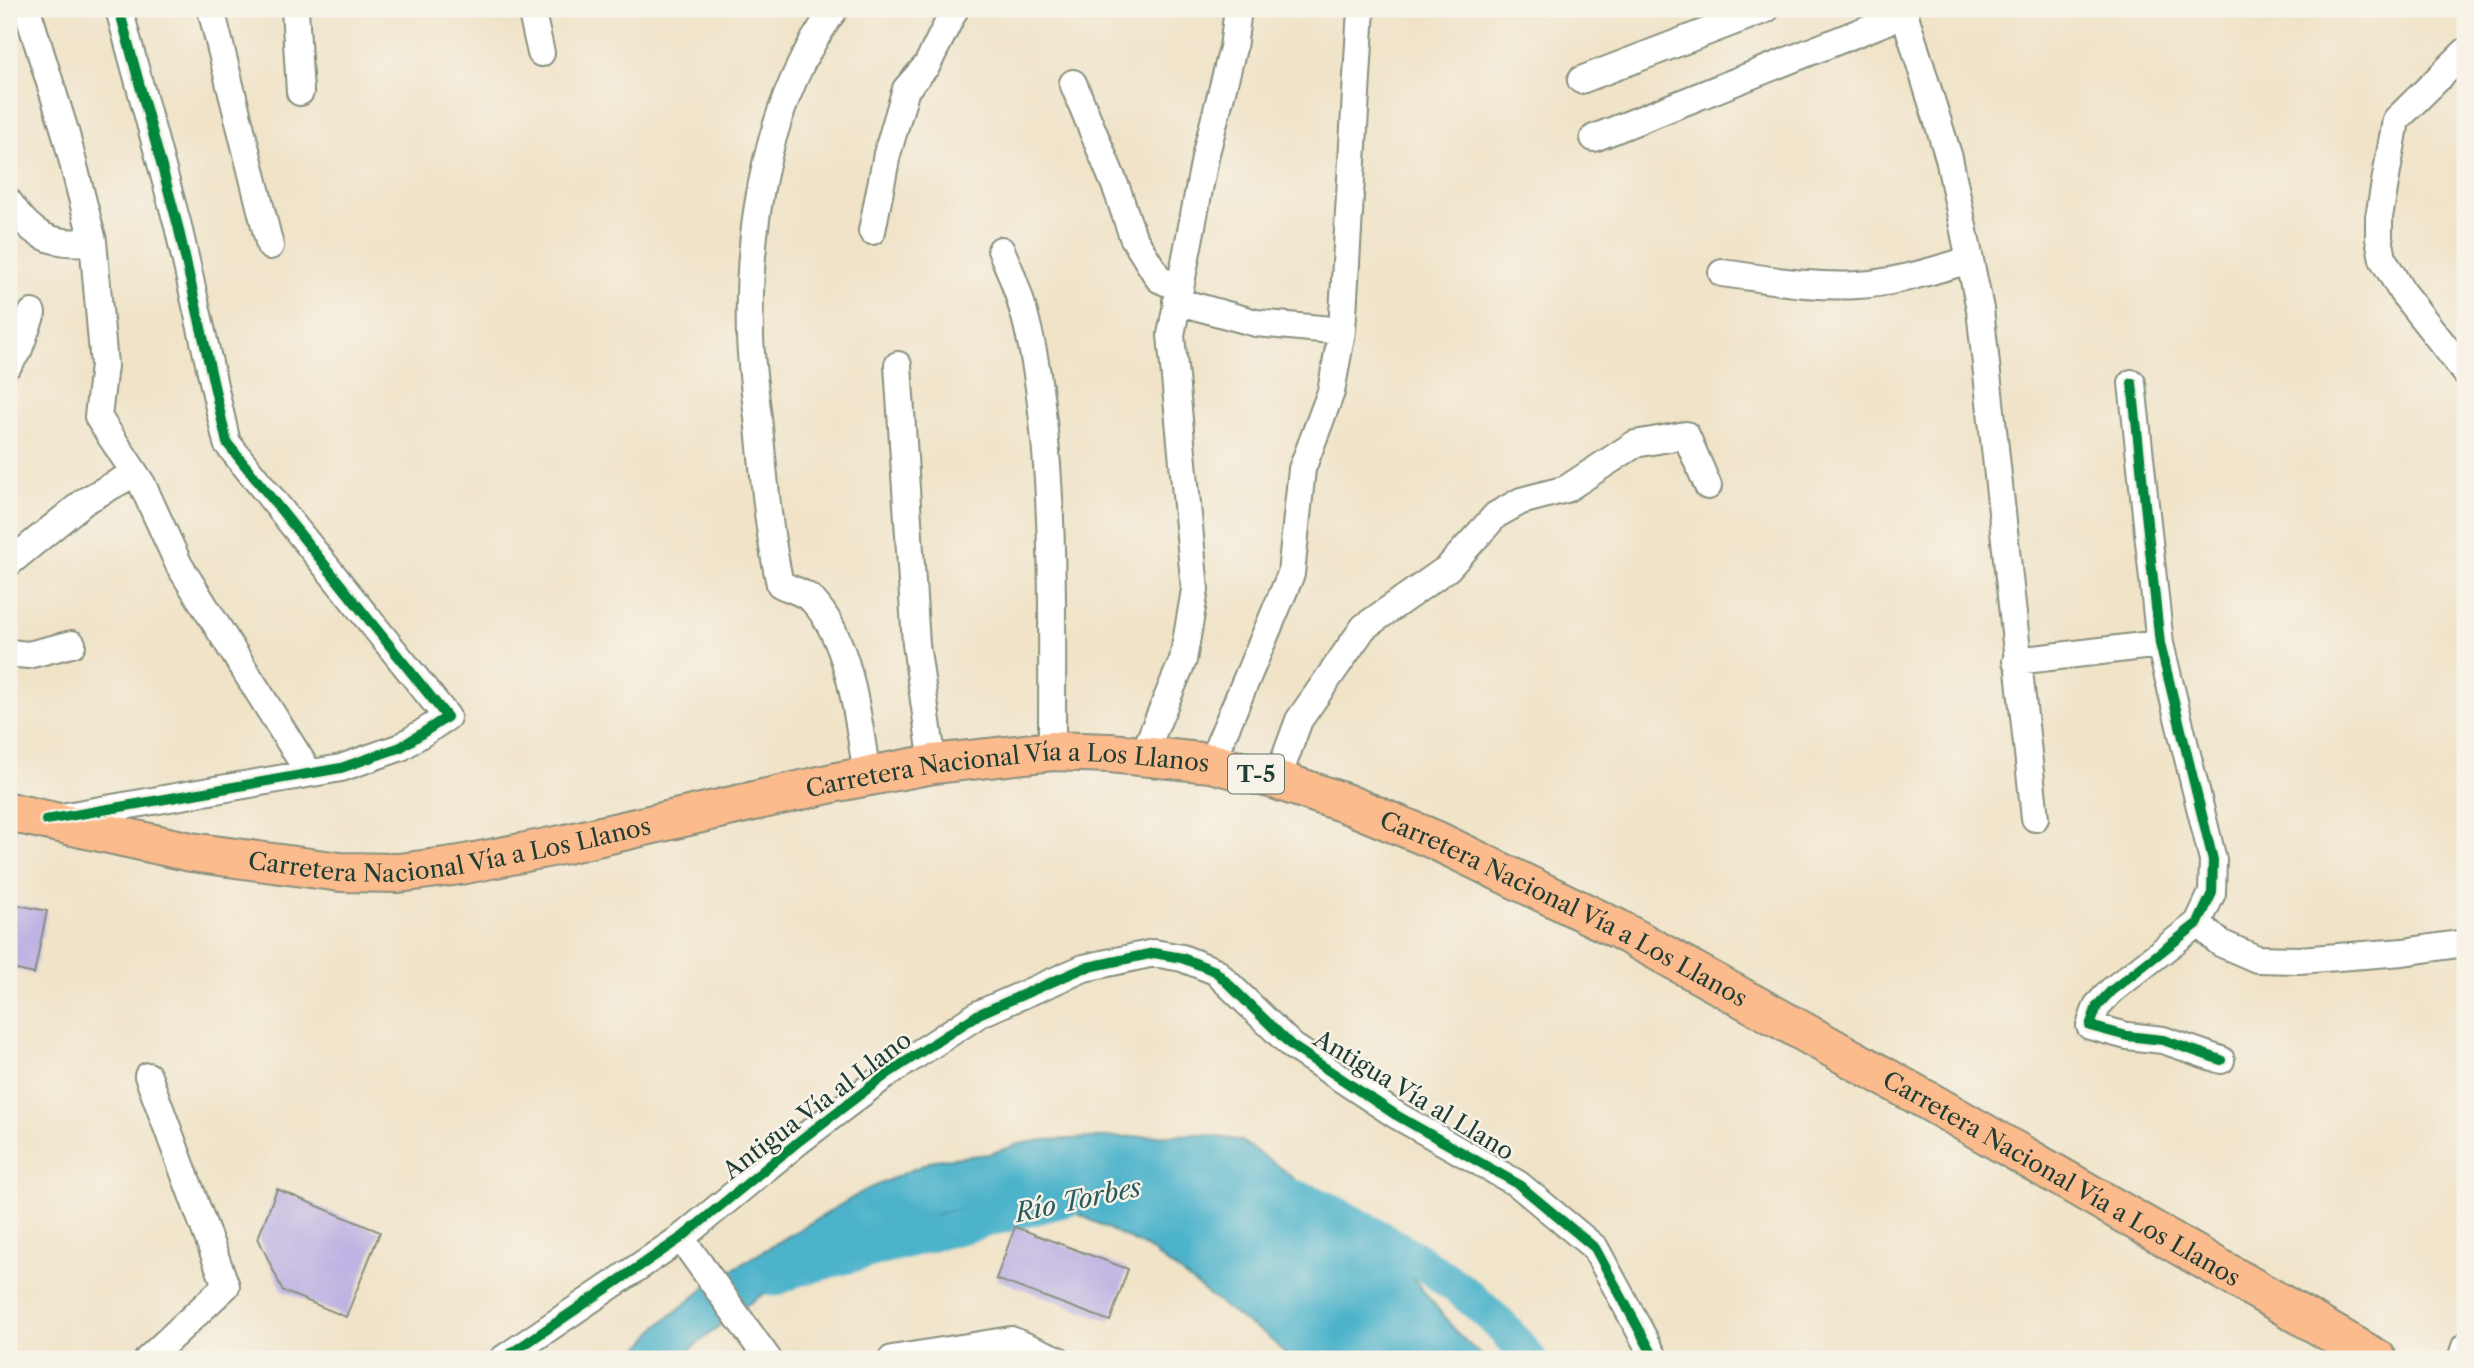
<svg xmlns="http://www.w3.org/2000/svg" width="2474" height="1368" viewBox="0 0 2474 1368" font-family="'Libre Caslon Text',serif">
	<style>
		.water { fill: #4db3cb; stroke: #367880; stroke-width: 2 }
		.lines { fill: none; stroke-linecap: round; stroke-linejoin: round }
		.river { stroke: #4db3cb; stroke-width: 35 }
		.building { fill: #beb3e2 }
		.minor-casing { stroke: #88907e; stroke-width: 30 }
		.highway-casing { stroke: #88907e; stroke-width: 42 }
		.minor { stroke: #fff; stroke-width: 26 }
		.highway { stroke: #fbbb8c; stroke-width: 38 }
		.cycleway-casing { stroke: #f7f3e8; stroke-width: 15 }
		.cycleway { stroke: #00873e; stroke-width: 10 }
		.labels { text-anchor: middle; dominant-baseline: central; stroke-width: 5; stroke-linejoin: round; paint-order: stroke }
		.shield { fill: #f7f3e8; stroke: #60746a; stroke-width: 2 }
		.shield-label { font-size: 23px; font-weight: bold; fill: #1f3d34 }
		.street-label { font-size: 24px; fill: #1f3d34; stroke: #f7f3e8 }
		.water-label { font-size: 26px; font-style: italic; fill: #2a5a5a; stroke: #f7f3e8 }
	</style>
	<rect width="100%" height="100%" fill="#f7f3e8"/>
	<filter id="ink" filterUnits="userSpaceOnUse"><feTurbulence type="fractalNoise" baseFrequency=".0143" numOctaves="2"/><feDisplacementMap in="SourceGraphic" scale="14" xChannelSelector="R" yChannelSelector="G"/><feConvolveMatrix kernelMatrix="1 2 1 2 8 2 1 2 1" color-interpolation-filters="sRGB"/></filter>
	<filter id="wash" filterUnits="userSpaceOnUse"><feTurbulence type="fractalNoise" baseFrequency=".00686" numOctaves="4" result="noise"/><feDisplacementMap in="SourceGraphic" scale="28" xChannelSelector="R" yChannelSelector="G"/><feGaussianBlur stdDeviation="1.57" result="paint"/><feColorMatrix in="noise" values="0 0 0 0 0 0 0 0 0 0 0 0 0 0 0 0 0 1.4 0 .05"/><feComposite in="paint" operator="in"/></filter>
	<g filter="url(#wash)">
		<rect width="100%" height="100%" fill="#f0e3c8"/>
		<path class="water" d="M 1202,1134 L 1241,1141 L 1280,1167 L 1327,1205 L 1367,1245 L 1403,1266 L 1459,1335 L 1485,1359 L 1291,1359 L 1264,1333 L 1243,1321 L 1148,1248 L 1068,1209 L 991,1203 L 939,1214 L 848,1249 L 784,1281 L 736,1312 L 679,1359 L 630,1359 L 659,1325 L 715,1280 L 864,1191 L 934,1160 L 989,1154 L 1019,1144 L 1042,1140 Z"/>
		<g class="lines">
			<path class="river" d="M 1290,1196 C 1318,1202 1340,1216 1364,1229 C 1427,1263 1486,1301 1529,1359
				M 775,1279 L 794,1270 L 1082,1195"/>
		</g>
		<g id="blocks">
			<path class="building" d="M 9,903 L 47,911 L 34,974 L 9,968 Z
				M 277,1189 L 380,1232 L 346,1317 L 283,1291 L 258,1238 Z
				M 1015,1227 L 1128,1269 L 1110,1321 L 996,1279 Z"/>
		</g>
	</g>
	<g filter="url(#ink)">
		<use href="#blocks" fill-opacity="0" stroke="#88907e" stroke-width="2"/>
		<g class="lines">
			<defs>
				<path id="minor" d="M 27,9 L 65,131 L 93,241 L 104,365 L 98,417 L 142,484 L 179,565 L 309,773
					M 211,9 L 270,246
					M 295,9 L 300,92
					M 531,9 L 541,53
					M 835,9 C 767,98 747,226 750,336 C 751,370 757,403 760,437 C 765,486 769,535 780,584 C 790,589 806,593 813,601 C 851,641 859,725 867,776
					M 1903,9 L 1949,158 L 1980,309 L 2035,818
					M 2465,52 L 2396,120 L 2379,217 L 2379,238 L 2383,259 L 2402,292 L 2465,372
					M 1581,80 L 1766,9
					M 1073,83 L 1117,190 L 1133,237 L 1159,279 L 1179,288
					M 1594,138 L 1905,14
					M 9,202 C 31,235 51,247 93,241
					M 872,231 L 887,154 L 906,89 L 927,65 L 955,9
					M 1001,250 C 1031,314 1040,382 1046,452 C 1054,552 1052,651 1052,751
					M 1722,273 C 1767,279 1813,288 1858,285 C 1896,283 1934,270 1970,260
					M 1176,301 L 1256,323 L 1342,331
					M 9,364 L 19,349 L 32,313
					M 898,365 L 916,644 L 933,764
					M 2132,383 L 2160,644 L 2213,860 L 2212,893 L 2198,923 L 2111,991 L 2097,1006 L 2090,1026 L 2127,1036 L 2163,1040 L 2221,1060
					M 9,563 L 85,501 L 135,473
					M 9,653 L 28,655 L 72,644
					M 2016,661 L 2160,644
					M 1143,756 L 1183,660 L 1195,590 L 1171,335 L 1206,153 L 1233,48 L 1238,9
					M 1211,763 L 1291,574 L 1302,469 L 1331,392 L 1342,331 L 1361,9
					M 1277,780 L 1299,720 L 1364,627 L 1448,568 L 1496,515 L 1521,501 L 1566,489 L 1635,444 L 1686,435 L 1708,486
					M 61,817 L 341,768 L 401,747 L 447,717 L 227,443 L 178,226 L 119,9
					M 2198,923 L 2220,943 L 2257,959 L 2299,960 L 2403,952 L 2465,943
					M 681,1238 L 768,1359
					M 148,1359 L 226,1286 L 148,1076
					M 503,1359 L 681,1238 L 799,1141 L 887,1074 L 979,1014 L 1084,968 L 1154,953 L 1182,958 L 1215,971 L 1292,1046 L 1396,1115 L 1518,1184 L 1595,1248 L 1655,1359
					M 892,1359 L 1011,1340 L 1057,1359
					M 2461,1359 L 2465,1347"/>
				<g id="highway">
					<path id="s1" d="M 9,812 L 191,852 L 340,872 L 399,873 L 460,865 L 566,844 L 837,782 L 933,764 L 1052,751 L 1110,753 L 1211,763 L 1277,780 L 1345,803 L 1435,840 L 1618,929 L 1930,1102 L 2377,1359"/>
				</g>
			</defs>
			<use href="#minor" class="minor-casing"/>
			<use href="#highway" class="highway-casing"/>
			<use href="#minor" class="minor"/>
			<use href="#highway" class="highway"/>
			<defs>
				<path id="cycleway" d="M 2132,383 L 2160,644 L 2213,860 L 2212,893 L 2198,923 L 2111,991 L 2097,1006 L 2090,1026 L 2127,1036 L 2163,1040 L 2221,1060
					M 46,820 L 341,768 L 401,747 L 447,717 L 227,443 L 178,226 L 119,9
					M 503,1359 L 681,1238 L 799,1141 L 887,1074 L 979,1014 L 1084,968 L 1154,953 L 1182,958 L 1215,971 L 1292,1046 L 1396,1115 L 1518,1184 L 1595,1248 L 1655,1359"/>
			</defs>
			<use href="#cycleway" class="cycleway-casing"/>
			<use href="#cycleway" class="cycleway"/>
		</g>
	</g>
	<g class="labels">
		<rect class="shield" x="1228" y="754.5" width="56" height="39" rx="5"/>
		<g class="shield-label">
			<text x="1256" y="774">T-5</text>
		</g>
		<g class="street-label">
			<text stroke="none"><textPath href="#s1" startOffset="1015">Carretera Nacional Vía a Los Llanos</textPath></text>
			<text stroke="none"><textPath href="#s1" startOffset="448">Carretera Nacional Vía a Los Llanos</textPath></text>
			<text stroke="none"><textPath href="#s1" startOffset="1603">Carretera Nacional Vía a Los Llanos</textPath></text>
			<text transform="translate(1414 1095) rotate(31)">Antigua Vía al Llano</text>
			<text transform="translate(817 1105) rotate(-37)">Antigua Vía al Llano</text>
			<text stroke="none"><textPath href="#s1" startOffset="2170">Carretera Nacional Vía a Los Llanos</textPath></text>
		</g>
		<g class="water-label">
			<text transform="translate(1078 1200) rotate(-12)">Río Torbes</text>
		</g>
	</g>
	<rect width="2474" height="1368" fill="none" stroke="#f7f3e8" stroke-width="35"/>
</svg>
